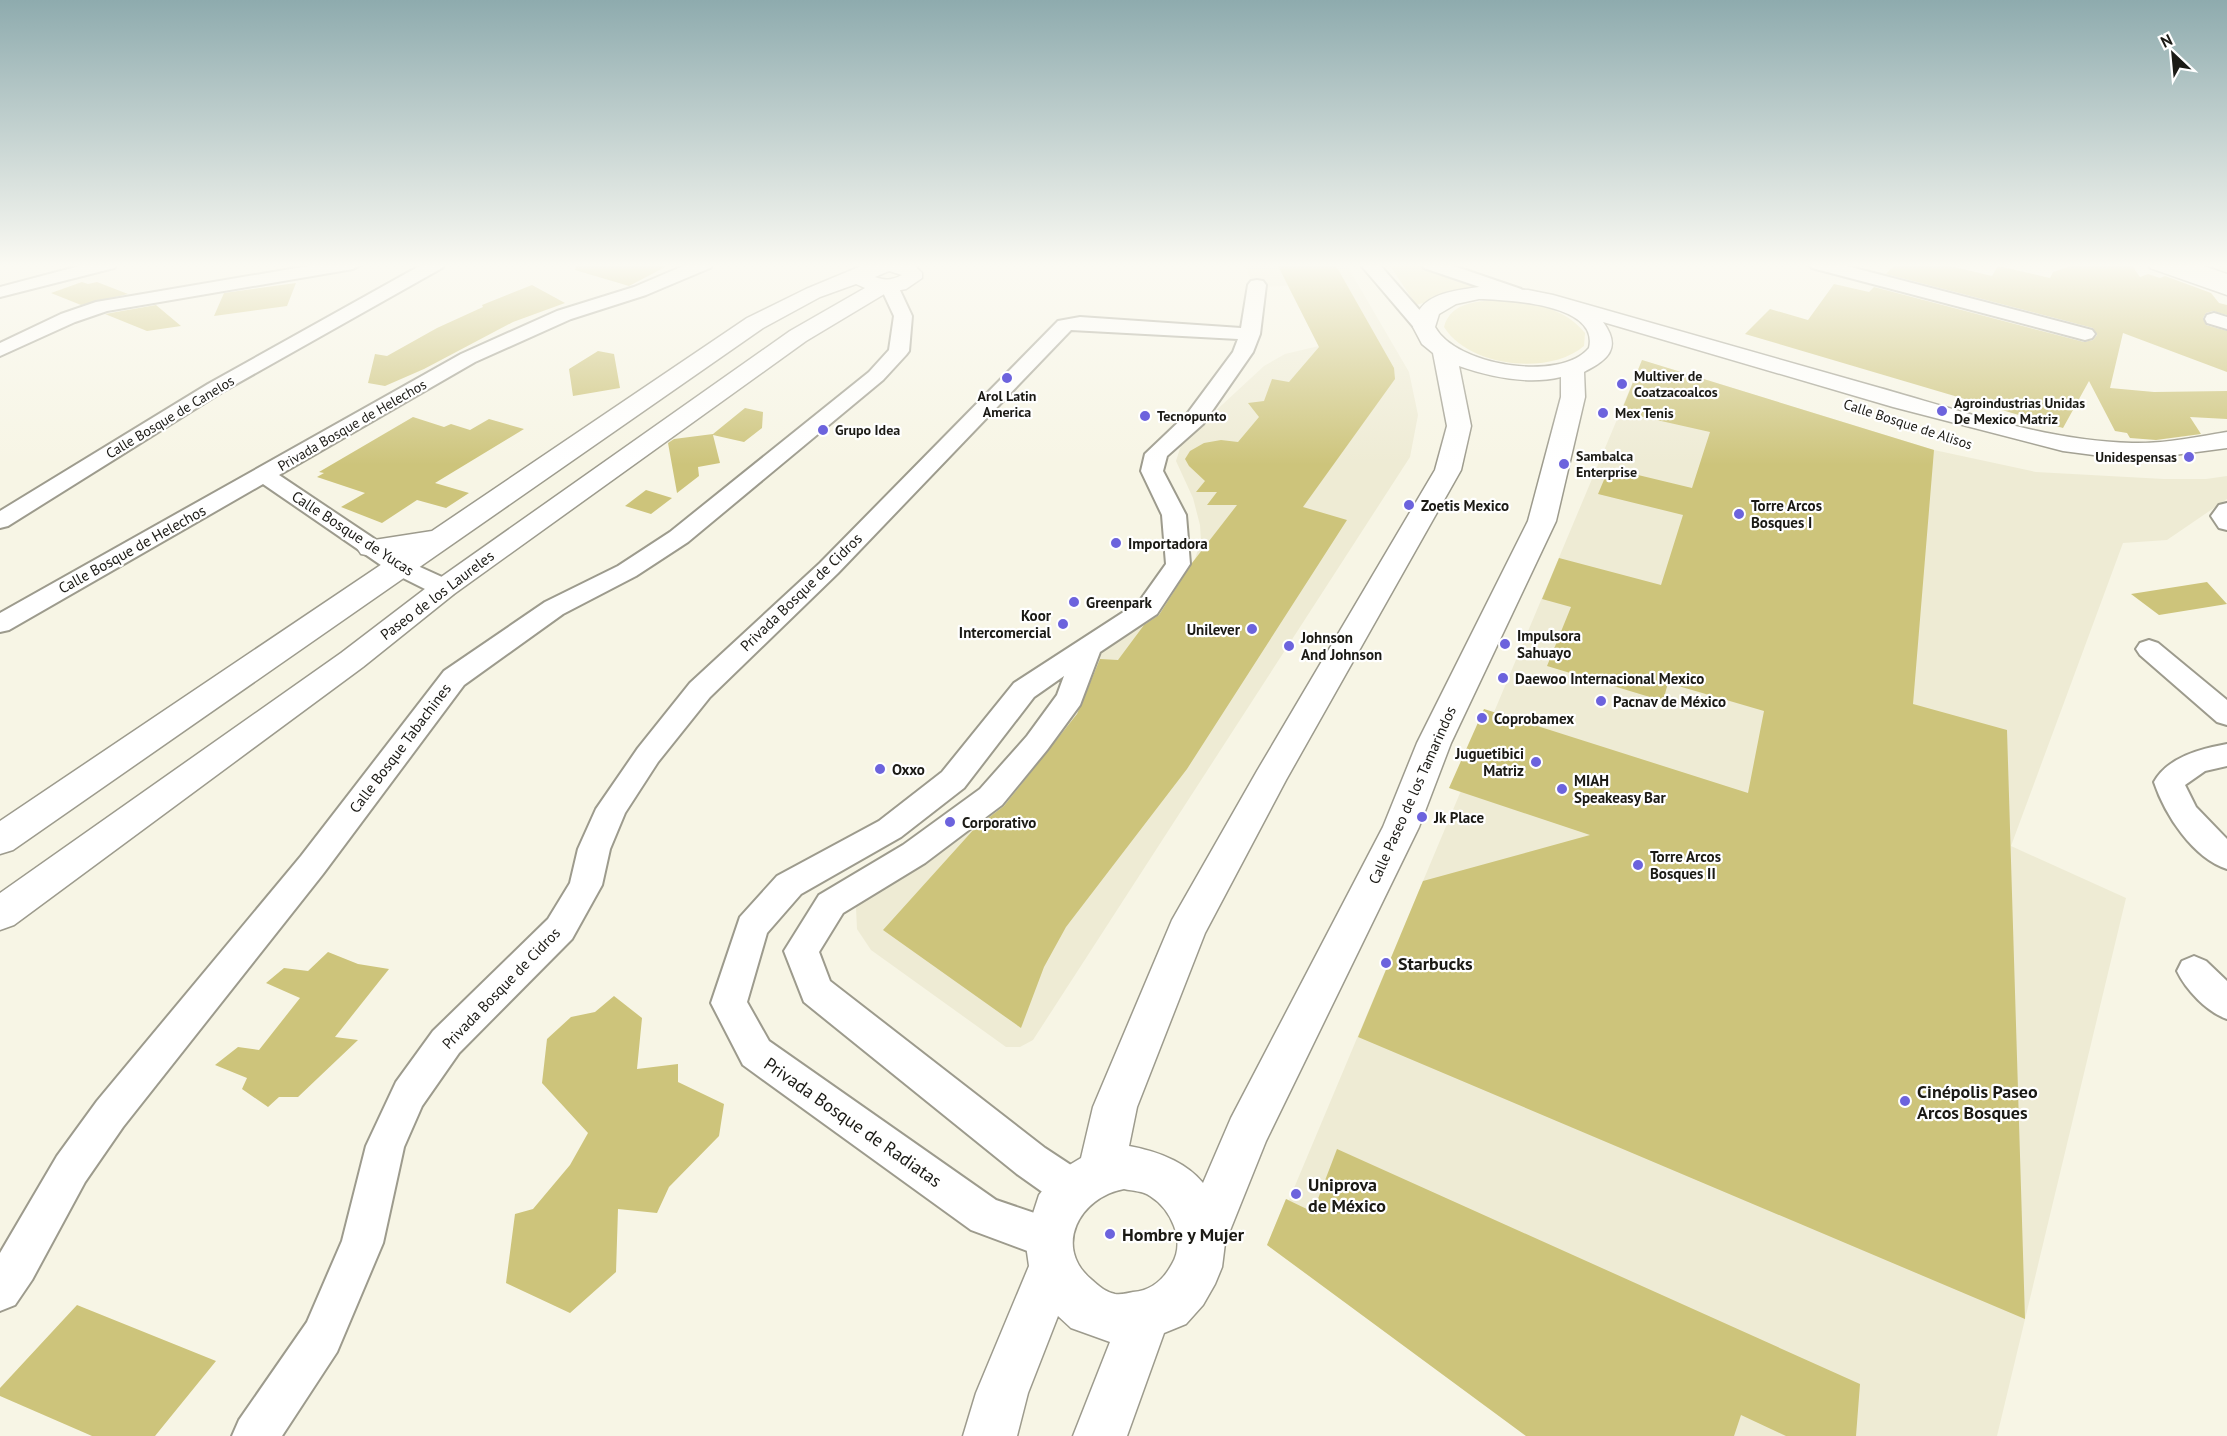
<svg xmlns="http://www.w3.org/2000/svg" width="2227" height="1436" viewBox="0 0 2227 1436" font-family="'PT Sans',sans-serif">
	<style>
		.built { fill: #eeebd4 }
		.green { fill: #eae5b7 }
		.building { fill: #cdc47b }
		.lines { fill: none; stroke-linecap: round; stroke-linejoin: round }
		.street-casing { stroke: #9d9b8d; stroke-width: 4 }
		.secondary-casing { stroke: #9d9b8d; stroke-width: 3 }
		.primary-casing { stroke: #9d9b8d; stroke-width: 3 }
		.street { fill: #fff; fill-rule: evenodd }
		.secondary { fill: #fff; fill-rule: evenodd }
		.primary { fill: #fff; fill-rule: evenodd }
		.poi-dot { fill: #6c63dd; stroke: #fff; stroke-width: 2 }
		.labels { text-anchor: middle; dominant-baseline: central; stroke-width: 4.5; stroke-linejoin: round; paint-order: stroke }
		.far-poi-label { font-size: 14px; font-weight: bold; fill: #1b1a15; stroke: #fff; text-anchor: start }
		.far-street-label { font-size: 14px; fill: #1b1a15; stroke: #fff }
		.poi-label { font-size: 15px; font-weight: bold; fill: #1b1a15; stroke: #fff; text-anchor: start }
		.street-label { font-size: 15px; fill: #1b1a15; stroke: #fff }
		.near-poi-label { font-size: 18px; font-weight: bold; fill: #1b1a15; stroke: #fff; text-anchor: start }
		.near-street-label { font-size: 18px; fill: #1b1a15; stroke: #fff }
	</style>
	<rect width="100%" height="100%" fill="#f7f5e5"/>
	<path class="built" d="M 1244,264 L 1346,264 L 1409,372 L 1418,415 L 1410,457 L 1033,1040 L 1020,1047 L 1006,1047 L 871,950 L 857,929 L 856,908 L 861,897 L 1007,788 L 1073,669 L 1134,629 L 1160,605 L 1195,559 L 1201,540 L 1200,525 L 1193,498 L 1176,461 L 1182,442 L 1264,366 L 1285,354 L 1319,346 L 1288,286 L 1254,287 Z
		M 1642,360 L 1934,450 L 2036,472 L 2164,479 L 2206,479 L 2227,476 L 2227,499 L 2167,540 L 2123,543 L 2011,846 L 2126,898 L 1997,1436 L 1526,1436 L 1267,1245 L 1286,1199 L 1289,1200 Z"/>
	<path class="green" d="M 1389,264 L 1422,264 L 1479,287 L 1416,305 Z
		M 1505,300 C 1536,304 1565,308 1585,333 L 1584,346 C 1549,376 1469,367 1444,327 C 1451,300 1482,301 1505,300 Z"/>
	<path class="building" d="M 576,264 L 671,264 L 629,286 L 575,270 Z
		M 1277,264 L 1335,264 L 1394,368 L 1395,379 L 1303,507 L 1347,520 L 1187,769 L 1066,927 L 1044,967 L 1021,1028 L 883,930 L 975,828 L 1004,806 L 1077,714 L 1100,659 L 1118,660 L 1144,625 L 1159,615 L 1192,563 L 1237,505 L 1207,505 L 1217,492 L 1196,492 L 1205,481 L 1189,466 L 1185,459 L 1190,451 L 1204,443 L 1221,440 L 1238,442 L 1259,417 L 1248,403 L 1264,401 L 1272,379 L 1289,382 L 1319,347 Z
		M 1895,264 L 1942,264 L 1992,276 L 1998,266 L 2050,278 L 2053,272 L 2077,264 L 2131,264 L 2140,277 L 2148,274 L 2160,278 L 2165,276 L 2211,293 L 2219,303 L 2227,305 L 2227,315 L 2213,311 L 2206,313 L 2203,318 L 2206,325 L 2227,331 L 2227,372 L 2123,333 L 2110,388 L 2154,392 L 2227,391 L 2227,419 L 2190,417 L 2201,434 L 2156,440 L 2130,438 L 2127,433 L 2115,431 L 2089,381 L 2063,428 L 1745,334 L 1770,309 L 1808,320 L 1834,284 L 1869,292 L 1874,287 L 2084,342 L 2093,340 L 2097,335 L 2093,328 L 1886,274 Z
		M 82,282 L 88,284 L 97,282 L 128,294 L 81,305 L 51,293 Z
		M 296,283 L 287,306 L 214,316 L 224,293 Z
		M 532,285 L 565,303 L 513,322 L 424,369 L 385,386 L 368,383 L 375,354 L 387,356 L 437,328 L 483,307 L 482,305 Z
		M 156,305 L 181,326 L 147,331 L 105,314 Z
		M 598,351 L 614,354 L 620,388 L 573,396 L 569,369 Z
		M 1642,360 L 1934,450 L 1913,704 L 2007,730 L 2025,1319 L 1358,1037 L 1423,881 L 1590,835 L 1449,788 L 1484,709 L 1748,793 L 1764,711 L 1668,683 L 1663,701 L 1547,666 L 1571,607 L 1542,599 L 1559,558 L 1661,585 L 1683,515 L 1598,494 L 1609,468 L 1692,488 L 1710,432 L 1621,412 Z
		M 745,408 L 763,412 L 762,428 L 744,442 L 713,435 L 720,463 L 698,467 L 699,476 L 677,493 L 668,443 L 674,439 L 713,434 Z
		M 413,417 L 444,427 L 451,424 L 470,430 L 489,419 L 524,429 L 435,483 L 469,493 L 446,508 L 417,500 L 382,523 L 341,507 L 365,493 L 317,477 L 324,473 L 319,472 Z
		M 646,490 L 672,498 L 651,514 L 625,506 Z
		M 2207,582 L 2227,604 L 2159,615 L 2131,594 Z
		M 328,952 L 358,964 L 389,969 L 335,1037 L 358,1040 L 298,1097 L 279,1097 L 268,1107 L 242,1089 L 247,1078 L 215,1065 L 238,1047 L 259,1050 L 300,998 L 266,983 L 284,968 L 308,971 Z
		M 614,996 L 642,1018 L 637,1069 L 678,1064 L 678,1082 L 724,1104 L 719,1136 L 669,1187 L 657,1213 L 618,1209 L 616,1272 L 570,1313 L 506,1283 L 515,1214 L 533,1209 L 570,1165 L 588,1133 L 542,1083 L 547,1039 L 571,1017 L 595,1012 Z
		M 1337,1149 L 1860,1384 L 1856,1436 L 1786,1436 L 1741,1415 L 1734,1436 L 1526,1436 L 1267,1245 L 1286,1199 L 1313,1212 Z
		M 77,1305 L 216,1361 L 155,1436 L 92,1436 L 0,1396 L 0,1388 Z"/>
	<g class="lines">
		<defs>
			<path id="street" d="M 87,264 L 117,264 L 114,268 L 0,297 L 0,287 Z
				M 320,264 L 362,264 L 353,269 L 107,311 L 75,322 L 0,356 L 0,343 L 61,314 L 96,302 Z
				M 423,264 L 445,264 L 442,268 L 222,392 L 8,526 L 0,528 L 0,511 L 208,384 Z
				M 688,264 L 713,264 L 710,268 L 646,295 L 571,319 L 475,362 L 279,475 L 409,562 L 453,582 L 457,588 L 453,594 L 444,596 L 435,594 L 391,572 L 263,484 L 9,630 L 0,632 L 0,613 L 461,354 L 557,311 L 634,287 Z
				M 1360,264 L 1379,264 L 1431,323 L 1433,327 L 1431,331 L 1417,331 Z
				M 1421,264 L 1448,264 L 1521,289 L 1524,293 L 1521,297 L 1509,297 L 1424,268 Z
				M 1809,264 L 1839,264 L 2092,330 L 2095,334 L 2092,338 L 2085,340 L 1812,268 Z
				M 1257,280 L 1263,281 L 1266,285 L 1260,334 L 1253,352 L 1203,424 L 1167,456 L 1163,471 L 1186,515 L 1190,564 L 1157,614 L 1100,652 L 1080,705 L 1047,750 L 1002,805 L 925,863 L 843,913 L 819,952 L 830,981 L 1045,1148 L 1086,1175 L 1092,1189 L 1086,1203 L 1072,1208 L 1058,1203 L 1017,1174 L 804,1002 L 784,951 L 819,895 L 903,845 L 980,789 L 1027,736 L 1057,695 L 1064,676 L 1034,697 L 964,788 L 901,837 L 801,894 L 767,933 L 747,1002 L 769,1041 L 996,1200 L 1064,1223 L 1070,1238 L 1064,1253 L 1049,1259 L 971,1230 L 743,1065 L 711,1003 L 740,917 L 777,876 L 879,821 L 942,772 L 1014,683 L 1139,602 L 1166,564 L 1162,515 L 1141,471 L 1145,454 L 1187,414 L 1233,352 L 1238,339 L 1071,330 L 838,573 L 710,697 L 658,762 L 625,813 L 610,849 L 602,885 L 572,939 L 459,1053 L 422,1106 L 404,1147 L 383,1243 L 337,1352 L 282,1436 L 232,1436 L 239,1420 L 307,1322 L 342,1241 L 366,1146 L 396,1082 L 433,1031 L 548,919 L 570,883 L 578,849 L 596,809 L 638,748 L 690,683 L 820,563 L 1058,321 L 1080,317 L 1241,328 L 1248,285 L 1251,281 Z
				M 889,281 L 895,282 L 898,286 L 912,316 L 909,351 L 906,355 L 883,380 L 688,542 L 636,576 L 563,614 L 464,685 L 323,874 L 123,1127 L 85,1182 L 32,1280 L 15,1305 L 0,1311 L 0,1253 L 57,1156 L 97,1101 L 301,856 L 444,671 L 545,602 L 618,566 L 670,532 L 869,372 L 889,350 L 894,316 L 880,286 L 883,282 Z
				M 2214,313 L 2227,317 L 2227,329 L 2207,323 L 2205,319 L 2207,315 Z
				M 2227,503 L 2227,530 L 2219,528 L 2211,516 L 2219,505 Z
				M 2149,640 L 2158,643 L 2227,700 L 2227,725 L 2217,722 L 2140,655 L 2136,649 L 2140,643 Z
				M 2227,744 L 2227,766 L 2205,771 L 2185,785 L 2196,807 L 2227,839 L 2227,869 C 2193,858 2165,815 2154,782 C 2168,757 2200,749 2227,744 Z
				M 2194,956 L 2206,961 L 2227,981 L 2227,1019 C 2207,1012 2186,990 2177,971 L 2182,961 Z"/>
			<path id="secondary" d="M 866,264 L 913,264 L 922,273 L 922,278 L 906,289 L 886,293 L 806,341 L 454,594 L 363,667 L 14,925 L 0,930 L 0,893 L 341,653 L 434,582 L 790,331 L 865,288 L 856,284 L 820,297 L 763,328 L 13,850 L 0,854 L 0,821 L 397,554 L 371,556 L 361,554 L 357,548 L 361,542 L 432,531 L 747,318 L 806,289 ZM 889,271 L 902,275 C 892,280 885,281 875,277 Z
				M 2147,264 L 2177,264 L 2227,282 L 2227,295 L 2150,268 Z
				M 1479,287 L 1528,290 L 1553,295 C 1662,326 1771,357 1880,388 C 1962,411 2047,441 2132,443 C 2164,444 2196,437 2227,432 L 2227,448 L 2144,459 L 2109,457 L 2063,451 L 1893,407 L 1603,322 C 1622,348 1608,360 1584,372 L 1585,397 L 1556,521 L 1451,743 L 1419,827 L 1266,1141 L 1225,1243 L 1222,1267 L 1215,1284 L 1203,1305 L 1186,1324 L 1164,1333 L 1127,1436 L 1073,1436 L 1110,1342 L 1071,1328 L 1058,1316 L 1028,1393 L 1017,1436 L 963,1436 L 976,1393 L 1029,1266 L 1025,1238 L 1039,1195 L 1056,1173 L 1081,1158 L 1093,1107 L 1172,920 L 1257,771 L 1435,470 L 1447,426 L 1433,353 L 1422,344 L 1413,327 C 1415,321 1416,313 1420,309 C 1432,292 1460,290 1479,287 ZM 1479,299 C 1506,300 1600,303 1589,348 C 1560,383 1455,365 1435,327 L 1439,314 L 1456,304 ZM 1459,366 C 1491,377 1527,385 1561,377 L 1561,397 L 1528,521 L 1417,743 L 1383,827 L 1231,1118 L 1203,1183 C 1185,1161 1156,1151 1129,1146 L 1137,1107 L 1205,933 L 1286,780 L 1461,470 L 1471,426 ZM 1124,1189 C 1133,1191 1143,1191 1150,1196 C 1171,1209 1186,1241 1172,1264 C 1164,1279 1151,1291 1133,1292 C 1128,1293 1121,1295 1115,1294 C 1105,1292 1099,1286 1092,1280 C 1052,1247 1080,1197 1124,1189 Z"/>
			<path id="primary" d="M 2168,264 L 2198,264 L 2227,274 L 2227,287 L 2171,268 Z"/>
		</defs>
		<use href="#street" class="street-casing"/>
		<use href="#secondary" class="secondary-casing"/>
		<use href="#primary" class="primary-casing"/>
		<use href="#street" class="street"/>
		<use href="#secondary" class="secondary"/>
		<use href="#primary" class="primary"/>
	</g>
	<linearGradient id="sky" x2="0" y2="1"><stop stop-color="#8eabae"/><stop offset="0.57" stop-color="#fbfaf3"/><stop offset="1" stop-color="#fbfaf3" stop-opacity="0"/></linearGradient>
	<rect width="2227" height="465" fill="url(#sky)"/>
	<g class="poi-dot">
		<circle cx="1007" cy="378" r="6"/>
		<circle cx="1622" cy="384" r="6"/>
		<circle cx="1942" cy="411" r="6"/>
		<circle cx="1603" cy="413" r="6"/>
		<circle cx="1145" cy="416" r="6"/>
		<circle cx="823" cy="430" r="6"/>
		<circle cx="2189" cy="457" r="6"/>
		<circle cx="1564" cy="464" r="6"/>
		<circle cx="1409" cy="505" r="6"/>
		<circle cx="1739" cy="514" r="6"/>
		<circle cx="1116" cy="543" r="6"/>
		<circle cx="1074" cy="602" r="6"/>
		<circle cx="1063" cy="624" r="6"/>
		<circle cx="1252" cy="629" r="6"/>
		<circle cx="1505" cy="644" r="6"/>
		<circle cx="1289" cy="646" r="6"/>
		<circle cx="1503" cy="678" r="6"/>
		<circle cx="1601" cy="701" r="6"/>
		<circle cx="1482" cy="718" r="6"/>
		<circle cx="1536" cy="762" r="6"/>
		<circle cx="880" cy="769" r="6"/>
		<circle cx="1562" cy="789" r="6"/>
		<circle cx="1422" cy="817" r="6"/>
		<circle cx="950" cy="822" r="6"/>
		<circle cx="1638" cy="865" r="6"/>
		<circle cx="1386" cy="963" r="6"/>
		<circle cx="1905" cy="1101" r="6"/>
		<circle cx="1296" cy="1194" r="6"/>
		<circle cx="1110" cy="1234" r="6"/>
	</g>
	<g class="labels">
		<g class="far-poi-label">
			<text x="1634" y="376">Multiver de<tspan x="1634" dy="16">Coatzacoalcos</tspan></text>
			<text x="1007" y="396" text-anchor="middle">Arol Latin<tspan x="1007" dy="16">America</tspan></text>
			<text x="1954" y="403">Agroindustrias Unidas<tspan x="1954" dy="16">De Mexico Matriz</tspan></text>
			<text x="1615" y="413">Mex Tenis</text>
			<text x="1157" y="416">Tecnopunto</text>
			<text x="835" y="430">Grupo Idea</text>
			<text x="1576" y="456">Sambalca<tspan x="1576" dy="16">Enterprise</tspan></text>
			<text x="2177" y="457" text-anchor="end">Unidespensas</text>
		</g>
		<g class="far-street-label">
			<text transform="translate(170 417) rotate(-31)">Calle Bosque de Canelos</text>
			<text transform="translate(1908 424) rotate(18)">Calle Bosque de Alisos</text>
			<text transform="translate(352 425) rotate(-30)">Privada Bosque de Helechos</text>
		</g>
		<g class="poi-label">
			<text x="1421" y="505">Zoetis Mexico</text>
			<text x="1751" y="505">Torre Arcos<tspan x="1751" dy="17">Bosques I</tspan></text>
			<text x="1128" y="543">Importadora</text>
			<text x="1086" y="602">Greenpark</text>
			<text x="1051" y="615" text-anchor="end">Koor<tspan x="1051" dy="17">Intercomercial</tspan></text>
			<text x="1240" y="629" text-anchor="end">Unilever</text>
			<text x="1517" y="635">Impulsora<tspan x="1517" dy="17">Sahuayo</tspan></text>
			<text x="1301" y="637">Johnson<tspan x="1301" dy="17">And Johnson</tspan></text>
			<text x="1515" y="678">Daewoo Internacional Mexico</text>
			<text x="1613" y="701">Pacnav de México</text>
			<text x="1494" y="718">Coprobamex</text>
			<text x="1524" y="753" text-anchor="end">Juguetibici<tspan x="1524" dy="17">Matriz</tspan></text>
			<text x="892" y="769">Oxxo</text>
			<text x="1574" y="780">MIAH<tspan x="1574" dy="17">Speakeasy Bar</tspan></text>
			<text x="1434" y="817">Jk Place</text>
			<text x="962" y="822">Corporativo</text>
			<text x="1650" y="856">Torre Arcos<tspan x="1650" dy="17">Bosques II</tspan></text>
		</g>
		<g class="street-label">
			<text transform="translate(353 533) rotate(33)">Calle Bosque de Yucas</text>
			<text transform="translate(132 549) rotate(-29)">Calle Bosque de Helechos</text>
			<text transform="translate(801 592) rotate(-44)">Privada Bosque de Cidros</text>
			<text transform="translate(437 595) rotate(-37)">Paseo de los Laureles</text>
			<text transform="translate(400 748) rotate(-53)">Calle Bosque Tabachines</text>
			<text transform="translate(1412 795) rotate(-66)">Calle Paseo de los Tamarindos</text>
			<text transform="translate(501 988) rotate(-46)">Privada Bosque de Cidros</text>
		</g>
		<g class="near-poi-label">
			<text x="1398" y="963">Starbucks</text>
			<text x="1917" y="1091">Cinépolis Paseo<tspan x="1917" dy="21">Arcos Bosques</tspan></text>
			<text x="1308" y="1184">Uniprova<tspan x="1308" dy="21">de México</tspan></text>
			<text x="1122" y="1234">Hombre y Mujer</text>
		</g>
		<g class="near-street-label">
			<text transform="translate(853 1122) rotate(35)">Privada Bosque de Radiatas</text>
		</g>
	</g>
	<g transform="translate(2173 54) rotate(334)" stroke="#ffffff" stroke-width="4.5" paint-order="stroke">
	<path d="M0-4.5L10 22L0 15L-10 22Z" fill="#1b1a15"/>
	<text y="-9" font-size="16" font-weight="bold" text-anchor="middle" fill="#1b1a15">N</text>
	</g>
</svg>
